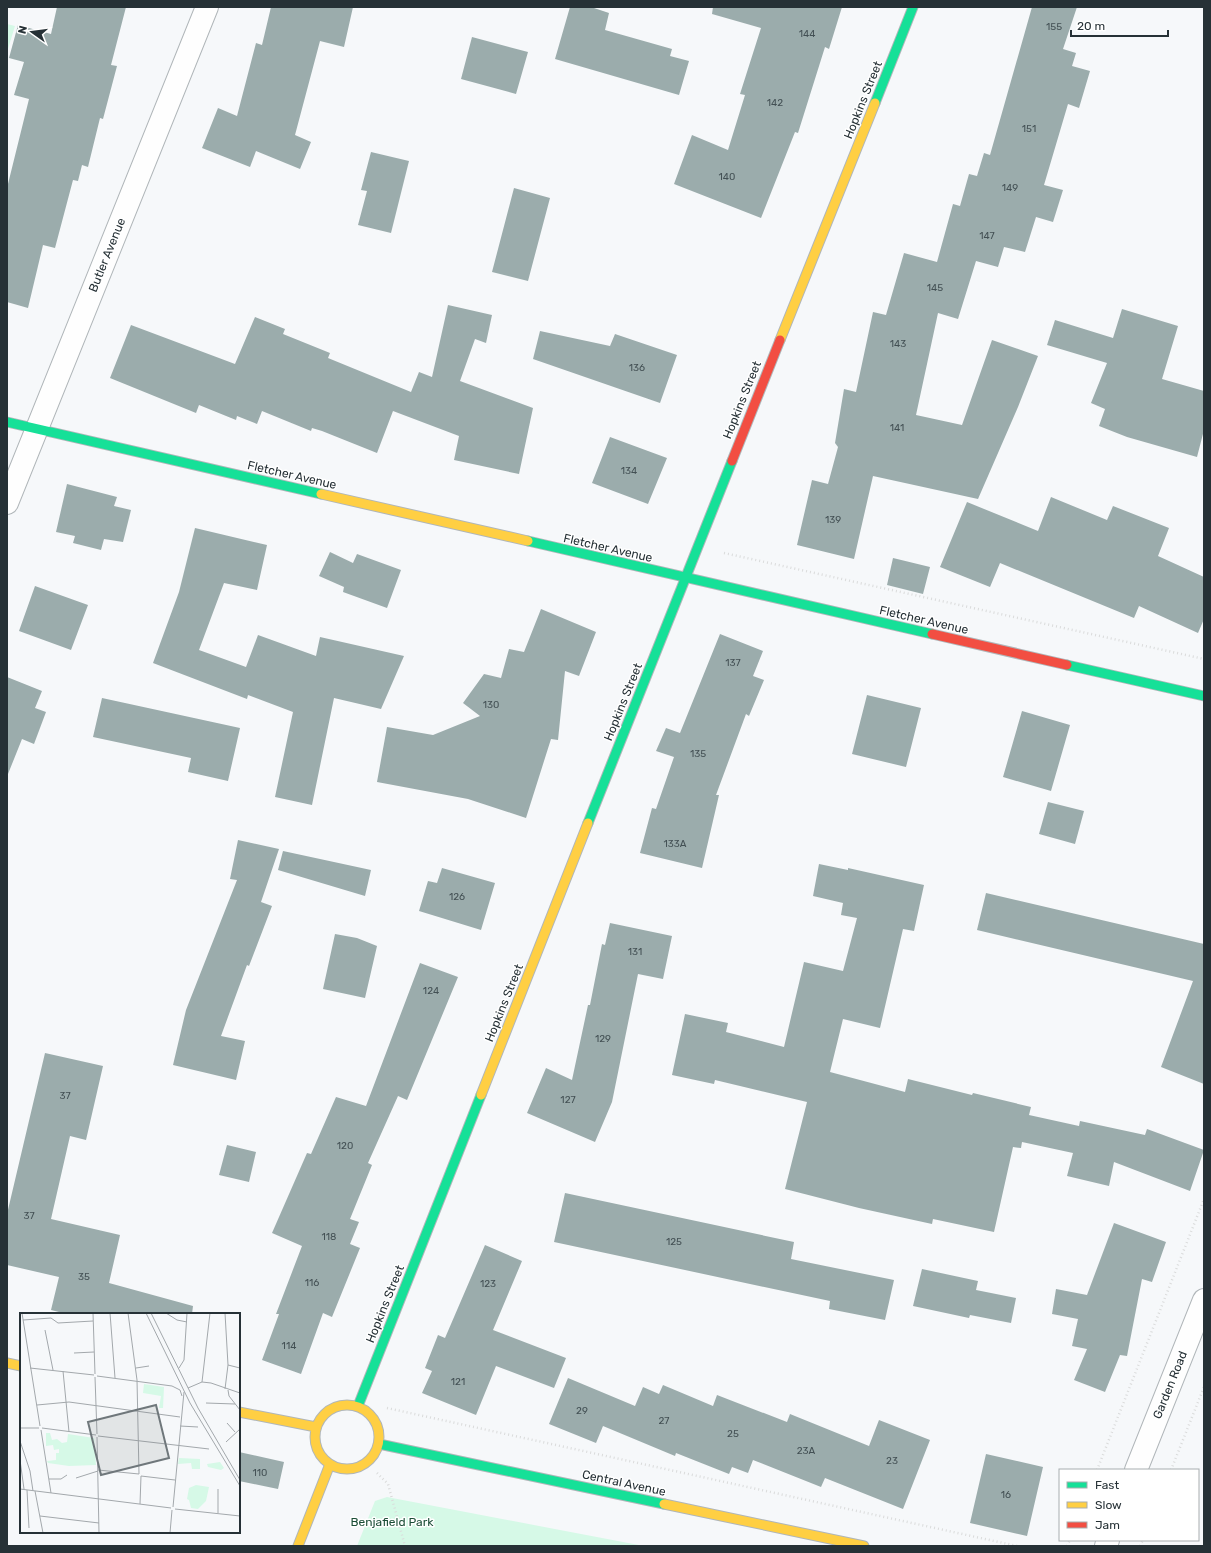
<svg xmlns="http://www.w3.org/2000/svg" width="1211" height="1553" viewBox="0 0 1211 1553" font-family="Rubik,sans-serif">
	<style>
		.green { fill: #d6f9e7 }
		.building { fill: #9bacac }
		.lines { fill: none; stroke-linecap: round; stroke-linejoin: round }
		.street-casing { stroke: #b0b6b9; stroke-width: 24 }
		.fast-casing { stroke: #b0b6b9; stroke-width: 11 }
		.slow-casing { stroke: #b0b6b9; stroke-width: 11 }
		.jam-casing { stroke: #b0b6b9; stroke-width: 11 }
		.path { stroke: #dadbdb; stroke-width: 2.5; stroke-dasharray: 1 3; stroke-linecap: butt }
		.street { stroke: #fefefe; stroke-width: 22 }
		.fast { stroke: #16e098; stroke-width: 9 }
		.slow { stroke: #ffcf43; stroke-width: 9 }
		.jam { stroke: #f24e42; stroke-width: 9 }
		.labels { text-anchor: middle; dominant-baseline: central; stroke-width: 3; stroke-linejoin: round; paint-order: stroke }
		.number-label { font-size: 10px; fill: #435054 }
		.street-label { font-size: 12px; fill: #263136; stroke: #fff }
		.park-label { font-size: 12px; fill: #1c4e37; stroke: #fff }
		.inset-road { fill: none; stroke: #a3a8ac; stroke-width: 1 }
		.view { fill: #6f777b; fill-opacity: 0.15; stroke: #6f777b; stroke-width: 2 }
		.inset-edge { fill: none; stroke: #263136; stroke-width: 2 }
	</style>
	<rect width="100%" height="100%" fill="#f6f8fa"/>
	<path class="green" d="M 7,24 L 15,26 L 7,52 Z
		M 387,1497 L 644,1546 L 357,1546 L 375,1501 Z"/>
	<path class="building" d="M 57,7 L 126,7 L 111,65 L 117,66 L 103,119 L 100,118 L 88,167 L 82,165 L 78,181 L 73,180 L 55,248 L 43,245 L 28,308 L 7,302 L 7,188 L 29,99 L 14,95 L 24,62 L 9,58 L 18,25 L 51,34 Z
		M 271,7 L 353,7 L 344,47 L 320,41 L 295,135 L 311,142 L 300,169 L 256,151 L 250,167 L 202,148 L 218,108 L 237,116 L 256,43 L 262,45 Z
		M 570,7 L 591,7 L 609,13 L 605,30 L 672,49 L 670,56 L 689,61 L 679,95 L 555,59 Z
		M 713,7 L 842,7 L 829,49 L 825,47 L 798,133 L 795,132 L 761,218 L 674,184 L 692,135 L 728,150 L 745,95 L 740,94 L 761,28 L 712,14 Z
		M 1032,7 L 1077,7 L 1063,49 L 1076,53 L 1072,66 L 1090,71 L 1079,108 L 1068,104 L 1044,185 L 1063,190 L 1053,222 L 1036,217 L 1025,252 L 1004,247 L 998,267 L 976,261 L 958,319 L 938,313 L 916,415 L 962,425 L 992,340 L 1038,356 L 1018,407 L 978,499 L 873,476 L 854,559 L 797,545 L 812,480 L 828,484 L 838,447 L 835,443 L 844,389 L 856,392 L 873,312 L 886,315 L 904,253 L 937,262 L 953,204 L 960,206 L 969,174 L 977,176 L 984,153 L 990,155 Z
		M 472,37 L 528,52 L 516,94 L 461,79 Z
		M 371,152 L 409,161 L 391,233 L 358,225 L 367,191 L 361,190 Z
		M 514,188 L 550,198 L 528,281 L 492,272 Z
		M 448,305 L 492,315 L 486,343 L 475,339 L 460,381 L 533,408 L 519,474 L 454,460 L 459,436 L 393,411 L 377,453 L 322,431 L 312,428 L 311,431 L 262,411 L 257,424 L 237,416 L 236,420 L 199,405 L 196,413 L 110,378 L 131,325 L 235,364 L 255,317 L 285,329 L 283,334 L 330,353 L 328,358 L 411,392 L 419,372 L 432,377 Z
		M 1122,309 L 1178,326 L 1162,379 L 1204,391 L 1204,430 L 1197,457 L 1127,437 L 1099,426 L 1105,409 L 1091,403 L 1107,363 L 1047,345 L 1055,320 L 1113,338 Z
		M 540,331 L 610,346 L 615,334 L 677,355 L 660,403 L 533,359 Z
		M 610,437 L 667,458 L 648,504 L 592,483 Z
		M 67,484 L 117,497 L 114,506 L 131,510 L 123,542 L 104,539 L 101,550 L 73,543 L 75,536 L 56,532 Z
		M 1051,497 L 1107,520 L 1113,506 L 1169,528 L 1158,556 L 1204,577 L 1204,619 L 1198,633 L 1139,606 L 1134,618 L 1000,563 L 990,587 L 940,567 L 967,502 L 1038,531 Z
		M 195,528 L 267,545 L 257,590 L 224,583 L 199,650 L 246,667 L 258,635 L 316,656 L 320,637 L 404,656 L 381,709 L 334,698 L 312,805 L 275,797 L 293,712 L 248,695 L 247,699 L 153,663 L 179,592 Z
		M 330,552 L 353,563 L 357,554 L 401,570 L 387,608 L 343,592 L 344,587 L 319,576 Z
		M 893,558 L 930,567 L 923,594 L 887,585 Z
		M 35,586 L 88,605 L 71,650 L 19,631 Z
		M 541,609 L 596,632 L 579,676 L 565,671 L 558,740 L 551,739 L 526,818 L 468,799 L 377,782 L 387,727 L 433,735 L 480,716 L 463,703 L 484,674 L 501,678 L 509,649 L 524,652 Z
		M 720,634 L 763,651 L 753,676 L 764,680 L 749,716 L 746,714 L 716,795 L 719,795 L 702,868 L 640,853 L 652,808 L 656,809 L 674,757 L 656,751 L 666,728 L 680,733 Z
		M 7,677 L 42,691 L 35,708 L 46,712 L 34,744 L 22,739 L 8,774 Z
		M 867,695 L 921,708 L 906,767 L 852,754 Z
		M 102,698 L 240,728 L 228,781 L 188,772 L 191,758 L 93,737 Z
		M 1022,711 L 1070,725 L 1051,791 L 1003,777 Z
		M 1048,802 L 1084,811 L 1075,844 L 1039,834 Z
		M 238,840 L 279,849 L 261,902 L 272,906 L 249,966 L 247,965 L 221,1036 L 245,1041 L 236,1080 L 173,1065 L 186,1010 L 237,880 L 230,879 Z
		M 283,851 L 371,870 L 365,896 L 278,870 Z
		M 819,864 L 848,870 L 848,868 L 924,885 L 914,931 L 903,929 L 880,1028 L 843,1019 L 830,1072 L 905,1092 L 908,1079 L 972,1095 L 973,1093 L 1031,1107 L 1029,1115 L 1079,1126 L 1080,1121 L 1145,1135 L 1147,1129 L 1204,1150 L 1190,1191 L 1114,1162 L 1109,1186 L 1067,1176 L 1073,1153 L 1022,1142 L 1021,1148 L 1013,1147 L 994,1232 L 933,1219 L 932,1224 L 859,1208 L 785,1189 L 807,1102 L 715,1080 L 714,1084 L 672,1075 L 685,1014 L 728,1023 L 726,1032 L 784,1047 L 804,962 L 843,971 L 857,918 L 841,915 L 843,903 L 813,896 Z
		M 442,868 L 495,883 L 481,930 L 419,911 L 428,881 L 437,883 Z
		M 986,893 L 1204,944 L 1204,1084 L 1161,1067 L 1193,981 L 977,930 Z
		M 610,923 L 672,936 L 663,979 L 638,974 L 612,1102 L 595,1142 L 527,1113 L 546,1068 L 572,1080 L 588,1005 L 590,1005 L 602,944 L 605,945 Z
		M 335,934 L 357,938 L 377,946 L 365,998 L 323,989 Z
		M 420,963 L 458,977 L 407,1100 L 398,1096 L 368,1163 L 372,1165 L 350,1219 L 359,1222 L 350,1244 L 360,1248 L 332,1317 L 323,1313 L 301,1374 L 262,1360 L 279,1314 L 276,1314 L 302,1246 L 272,1233 L 307,1153 L 311,1154 L 336,1097 L 366,1106 Z
		M 45,1053 L 103,1066 L 86,1140 L 70,1136 L 51,1219 L 120,1235 L 109,1283 L 193,1306 L 192,1314 L 67,1314 L 51,1310 L 59,1277 L 7,1265 L 7,1214 Z
		M 227,1145 L 256,1152 L 249,1182 L 219,1175 Z
		M 565,1193 L 794,1242 L 791,1259 L 894,1280 L 885,1320 L 829,1309 L 830,1301 L 554,1242 Z
		M 1114,1223 L 1166,1242 L 1152,1282 L 1142,1279 L 1127,1356 L 1120,1355 L 1105,1392 L 1074,1380 L 1087,1349 L 1072,1346 L 1078,1319 L 1052,1314 L 1056,1289 L 1087,1295 Z
		M 485,1245 L 522,1261 L 493,1330 L 566,1358 L 554,1388 L 496,1366 L 476,1415 L 422,1393 L 432,1371 L 425,1368 L 438,1335 L 445,1338 Z
		M 922,1269 L 978,1281 L 976,1290 L 1016,1298 L 1011,1323 L 970,1315 L 969,1318 L 913,1306 Z
		M 568,1378 L 635,1406 L 643,1387 L 659,1394 L 663,1385 L 713,1406 L 717,1395 L 787,1422 L 790,1414 L 869,1446 L 879,1420 L 930,1440 L 903,1509 L 825,1478 L 821,1487 L 753,1460 L 748,1473 L 732,1467 L 729,1474 L 676,1453 L 675,1456 L 603,1426 L 596,1443 L 549,1424 Z
		M 239,1452 L 284,1462 L 278,1489 L 239,1481 Z
		M 986,1454 L 1043,1467 L 1027,1536 L 970,1523 Z"/>
	<g class="lines">
		<defs>
			<path id="street" d="M 7,503 L 207,7
				M 1136,1470 L 1204,1300
				M 1106,1546 L 1108,1540"/>
			<path id="fast" d="M 875,103 L 913,7
				M 7,422 L 321,494
				M 528,541 L 932,634
				M 1067,665 L 1204,696
				M 588,823 L 732,461
				M 358,1406 L 481,1095
				M 379,1444 L 664,1504"/>
			<path id="slow" d="M 780,340 L 875,103
				M 321,494 L 528,541
				M 481,1095 L 588,823
				M 7,1363 L 21,1366
				M315 1437a32 32 0 1 1 64 0a32 32 0 1 1-64 0Z
				M 239,1412 L 316,1427
				M 664,1504 L 864,1546
				M 298,1546 L 330,1464"/>
			<path id="jam" d="M 732,461 L 780,340
				M 932,634 L 1067,665"/>
		</defs>
		<use href="#street" class="street-casing"/>
		<use href="#fast" class="fast-casing"/>
		<use href="#slow" class="slow-casing"/>
		<use href="#jam" class="jam-casing"/>
		<path class="path" d="M 724,553 L 1204,659
			M 387,1408 L 1017,1546
			M 1097,1470 L 1204,1199
			M 1171,1470 L 1204,1387
			M 377,1473 L 388,1484 L 405,1546
			M 1067,1546 L 1070,1540
			M 1140,1546 L 1143,1540"/>
		<use href="#street" class="street"/>
		<use href="#fast" class="fast"/>
		<use href="#slow" class="slow"/>
		<use href="#jam" class="jam"/>
	</g>
	<g class="labels">
		<g class="number-label">
			<text x="1054" y="27">155</text>
			<text x="807" y="34">144</text>
			<text x="775" y="103">142</text>
			<text x="1029" y="129">151</text>
			<text x="727" y="177">140</text>
			<text x="1010" y="188">149</text>
			<text x="987" y="236">147</text>
			<text x="935" y="288">145</text>
			<text x="898" y="344">143</text>
			<text x="637" y="368">136</text>
			<text x="897" y="428">141</text>
			<text x="629" y="471">134</text>
			<text x="833" y="520">139</text>
			<text x="733" y="663">137</text>
			<text x="491" y="705">130</text>
			<text x="698" y="754">135</text>
			<text x="675" y="844">133A</text>
			<text x="457" y="897">126</text>
			<text x="635" y="952">131</text>
			<text x="431" y="991">124</text>
			<text x="603" y="1039">129</text>
			<text x="65" y="1096">37</text>
			<text x="568" y="1100">127</text>
			<text x="345" y="1146">120</text>
			<text x="29" y="1216">37</text>
			<text x="329" y="1237">118</text>
			<text x="674" y="1242">125</text>
			<text x="84" y="1277">35</text>
			<text x="312" y="1283">116</text>
			<text x="488" y="1284">123</text>
			<text x="289" y="1346">114</text>
			<text x="458" y="1382">121</text>
			<text x="582" y="1411">29</text>
			<text x="664" y="1421">27</text>
			<text x="733" y="1434">25</text>
			<text x="806" y="1451">23A</text>
			<text x="892" y="1461">23</text>
			<text x="260" y="1473">110</text>
			<text x="1006" y="1495">16</text>
		</g>
		<g class="street-label">
			<text transform="translate(863 100) rotate(-68)">Hopkins Street</text>
			<text transform="translate(107 255) rotate(-68)">Butler Avenue</text>
			<text transform="translate(742 400) rotate(-68)">Hopkins Street</text>
			<text transform="translate(292 475) rotate(13)">Fletcher Avenue</text>
			<text transform="translate(608 548) rotate(13)">Fletcher Avenue</text>
			<text transform="translate(924 620) rotate(13)">Fletcher Avenue</text>
			<text transform="translate(623 702) rotate(-68)">Hopkins Street</text>
			<text transform="translate(504 1003) rotate(-68)">Hopkins Street</text>
			<text transform="translate(385 1304) rotate(-68)">Hopkins Street</text>
			<text transform="translate(1170 1385) rotate(-68)">Garden Road</text>
			<text transform="translate(624 1483) rotate(12)">Central Avenue</text>
		</g>
		<g class="park-label">
			<text x="392" y="1522">Benjafield Park</text>
		</g>
	</g>
	<g transform="translate(20 1313)">
		<rect width="220" height="220" fill="#f6f8fa"/>
		<path d="M 124,71 L 144,74 L 143,95 L 139,95 L 141,83 L 123,80 ZM 26,120 L 30,120 L 32,127 L 37,126 L 42,130 L 47,129 L 48,121 L 74,125 L 76,152 L 49,153 L 28,150 L 27,148 L 36,147 L 36,140 L 39,140 L 39,136 L 34,137 L 33,132 L 26,133 ZM 159,145 L 180,146 L 180,156 L 172,156 L 171,150 L 158,151 ZM 200,149 L 204,155 L 201,157 L 188,154 L 187,151 ZM 176,172 L 189,174 L 186,188 L 178,196 L 171,195 L 169,187 L 167,186 L 169,175 Z" fill="#d6f9e7"/>
		<path class="inset-road" d="M 2,0 L 20,113M 73,0 L 75,61M 90,0 L 95,65M 126,0 L 170,90 L 220,173M 131,0 L 178,95 L 220,167M 146,0 L 157,7 L 167,9M 205,0 L 208,52 L 205,76M 3,7 L 31,5 L 38,10 L 73,8M 25,17 L 33,57M 54,40 L 74,39M 208,52 L 220,55M 10,55 L 74,62M 116,55 L 129,53M 159,55 L 164,47 L 167,0M 43,58 L 49,119M 77,63 L 152,73 L 160,77 L 162,83M 75,64 L 77,121M 182,69 L 190,0M 168,75 L 182,69 L 191,70 L 220,80M 208,77 L 209,83 L 220,97M 186,90 L 215,91M 17,92 L 49,89 L 160,104M 207,110 L 215,119M 160,113 L 178,114M 0,115 L 19,115M 22,115 L 76,122M 21,117 L 31,180M 78,123 L 189,136M 77,124 L 79,220M 0,128 L 10,158 L 13,178M 206,129 L 220,116M 0,147 L 4,176M 78,157 L 119,161 L 117,67 L 108,0M 56,165 L 78,158M 29,166 L 41,166 L 47,162M 0,176 L 151,195M 7,177 L 9,215M 15,178 L 23,220M 120,191 L 121,163 L 155,167M 153,194 L 164,79M 155,196 L 220,203M 198,200 L 198,176M 20,203 L 79,210M 150,220 L 152,197"/>
		<path class="view" d="M 136,92 L 149,145 L 81,162 L 68,109 Z"/>
		<rect width="220" height="220" class="inset-edge"/>
	</g>
	<rect width="1211" height="1553" fill="none" stroke="#263136" stroke-width="16"/>
	<rect x="1059" y="1469" width="140" height="72" fill="#ffffff" stroke="#a8adaf"/>
	<rect x="1067" y="1482" width="20" height="6" fill="#16e098" stroke="#a8adaf"/>
	<text x="1095" y="1489" font-size="12" fill="#263136">Fast</text>
	<rect x="1067" y="1502" width="20" height="6" fill="#ffcf43" stroke="#a8adaf"/>
	<text x="1095" y="1509" font-size="12" fill="#263136">Slow</text>
	<rect x="1067" y="1522" width="20" height="6" fill="#f24e42" stroke="#a8adaf"/>
	<text x="1095" y="1529" font-size="12" fill="#263136">Jam</text>
	<g transform="translate(32 32) rotate(284)" stroke="#ffffff" stroke-width="3" paint-order="stroke">
	<path d="M0-3L7 15L0 10L-7 15Z" fill="#263136"/>
	<text y="-6" font-size="11" font-weight="bold" text-anchor="middle" fill="#263136">N</text>
	</g>
	<path d="M1071 30v6h97v-6" fill="none" stroke="#263136" stroke-width="2"/>
	<text x="1077" y="30" font-size="12" fill="#263136" stroke="#ffffff" stroke-width="3" paint-order="stroke">20 m</text>
</svg>
